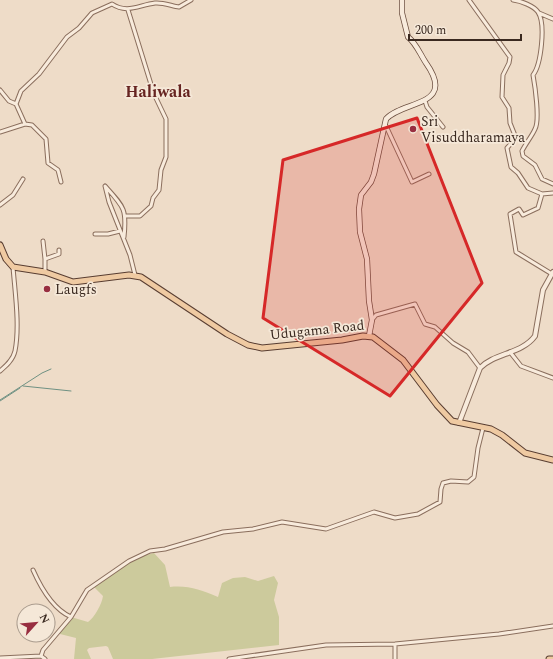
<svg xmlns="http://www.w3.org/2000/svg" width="553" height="659" viewBox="0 0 553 659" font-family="Spectral,serif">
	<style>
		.green { fill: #ccca9c }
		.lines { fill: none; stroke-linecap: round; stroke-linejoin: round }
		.stream { stroke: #6f9183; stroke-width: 1 }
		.minor-casing { stroke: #8a6e5d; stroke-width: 5 }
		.tertiary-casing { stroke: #8a6e5d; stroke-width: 6 }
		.secondary-casing { stroke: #6c4f40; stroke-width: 6 }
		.primary-casing { stroke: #583d31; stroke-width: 7 }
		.minor { stroke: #f8ebdc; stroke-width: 3 }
		.tertiary { stroke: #f8ebdc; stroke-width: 4 }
		.secondary { stroke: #f8ebdc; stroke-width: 4.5 }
		.primary { stroke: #efcaa2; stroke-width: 5 }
		.marked { fill: #d62828; fill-opacity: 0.2; stroke: #d62828; stroke-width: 3; stroke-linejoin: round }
		.poi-dot { fill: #982e40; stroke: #f5e8d8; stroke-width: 1.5 }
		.labels { text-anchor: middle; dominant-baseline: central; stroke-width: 3.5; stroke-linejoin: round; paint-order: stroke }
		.poi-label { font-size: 14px; fill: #3a2920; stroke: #f5e8d8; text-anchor: start }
		.street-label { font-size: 14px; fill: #3a2920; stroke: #f5e8d8 }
		.quarter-label { font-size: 16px; font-weight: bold; fill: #662421; stroke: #f5e8d8 }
	</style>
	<rect width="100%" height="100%" fill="#eedcc8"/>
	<path class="green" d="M 154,553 L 165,565 L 170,587 C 188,585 201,590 218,597 L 222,583 L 233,578 L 245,577 L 258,581 L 274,576 L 278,583 L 274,600 L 279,617 L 279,645 L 152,659 L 113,659 L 108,647 L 106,646 L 89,648 L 87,650 L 91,659 L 74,659 L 76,638 L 56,633 L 71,617 L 88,622 C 94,618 102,604 103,596 L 93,586 L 138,557 Z"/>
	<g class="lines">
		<path class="stream" d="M 23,386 L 71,391
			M 0,400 L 42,373 L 51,369
			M 0,401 L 20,388"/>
		<defs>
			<path id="minor" d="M 469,0 L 510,57 L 509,63 L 503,75 L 502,97 L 509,108 L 510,123 L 516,138 L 507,148 L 511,167 L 518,173 L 528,188 L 542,194 L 553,193
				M 513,0 C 521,1 534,6 538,12 C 546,24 541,65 533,75 C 535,86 540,120 535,129 C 532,136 526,143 522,151 L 523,156 L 535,165 L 542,179 L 553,184
				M 539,13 L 553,19
				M 0,90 L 9,101 L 16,104
				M 425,101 L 427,107 L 443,127
				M 25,124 L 16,104 L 21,91 L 39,74 L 67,37 L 79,28 L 92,13 L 112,4 C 127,14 139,5 155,3 C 162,2 172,6 179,7 L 191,0
				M 386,126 L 412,182 L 429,174
				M 0,132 L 25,124 L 32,125 L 46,139 L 48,163 L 58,170 L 61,182
				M 542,194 L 538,208 L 523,215 L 519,209 L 510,214 L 516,252 L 552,274
				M 0,205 L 13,195 L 23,179
				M 126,216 L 140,216 L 151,206 L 153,198 L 159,190 L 161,170 L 166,157 L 166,119 L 154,94 L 128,10
				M 95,234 L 108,234 L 120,231
				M 124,237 C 127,209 124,207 105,186 L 109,202 L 130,255 L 135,275
				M 43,241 L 45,259
				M 45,272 L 45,259 L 59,254 L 59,250
				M 372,320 L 376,315 L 415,304 L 425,324 L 435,327 L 453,343 L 468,352 L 480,368
				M 510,352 L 521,366 L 553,378
				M 0,371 C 6,366 13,360 15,351 C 20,326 15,293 13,267
				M 33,570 C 41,588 53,609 71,617
				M 395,644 L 395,659
				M 41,656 L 43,650 L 71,617 L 87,590 L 129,561 L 150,551 L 165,549 L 223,532 L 253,529 L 282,522 L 326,529 L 374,512 L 395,518 L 418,514 L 440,502 L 441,489 L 443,483 L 451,481 L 468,482 L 474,477 L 478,448 L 483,428
				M 0,658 L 41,656 L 45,659
				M 229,659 L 326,645 L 395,644 L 499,634 L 553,626"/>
			<path id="tertiary" d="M 459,423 L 480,368 C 494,353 522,354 535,336 L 543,290 L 553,272"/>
			<path id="secondary" d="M 369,336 L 372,320 L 369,301 L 367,259 L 360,232 L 359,209 L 361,195 L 371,182 L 374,174 L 386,119 C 403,100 457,107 426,63 C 420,54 416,43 408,37 L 402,13 L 402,0"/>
			<path id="primary" d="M 0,245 L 6,259 L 13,267 L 45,272 L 73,282 L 129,275 L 141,277 L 227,334 L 248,345 L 262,348 L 342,340 L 363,336 L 373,337 L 403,360 L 437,405 L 452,421 L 491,429 L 502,435 L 525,453 L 553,460
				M 549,659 L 553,659"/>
		</defs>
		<use href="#minor" class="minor-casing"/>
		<use href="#tertiary" class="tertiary-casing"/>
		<use href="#secondary" class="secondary-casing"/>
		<use href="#primary" class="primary-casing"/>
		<use href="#minor" class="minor"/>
		<use href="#tertiary" class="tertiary"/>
		<use href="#secondary" class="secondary"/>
		<use href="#primary" class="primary"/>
	</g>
	<path class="marked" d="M 417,118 L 482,283 L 390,396 L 263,318 L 283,160 Z"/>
	<g class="poi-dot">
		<circle cx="413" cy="129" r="4"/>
		<circle cx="47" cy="289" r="4"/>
	</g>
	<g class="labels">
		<g class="poi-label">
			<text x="421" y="121">Sri<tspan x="421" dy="16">Visuddharamaya</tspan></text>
			<text x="55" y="289">Laugfs</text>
		</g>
		<g class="street-label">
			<text transform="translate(317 330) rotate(-6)">Udugama Road</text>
		</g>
		<g class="quarter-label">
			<text x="158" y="92">Haliwala</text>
		</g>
	</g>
	<g transform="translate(36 623) rotate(63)"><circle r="19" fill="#f5e8d8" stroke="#aa9c8e"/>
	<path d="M0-3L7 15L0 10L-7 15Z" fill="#982e40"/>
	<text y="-6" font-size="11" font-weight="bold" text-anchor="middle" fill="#3a2920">N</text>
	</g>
	<path d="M409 34v6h112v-6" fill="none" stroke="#3a2920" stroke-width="2"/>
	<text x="415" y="34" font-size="12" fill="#3a2920" stroke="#f5e8d8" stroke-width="3" paint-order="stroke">200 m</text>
</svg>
